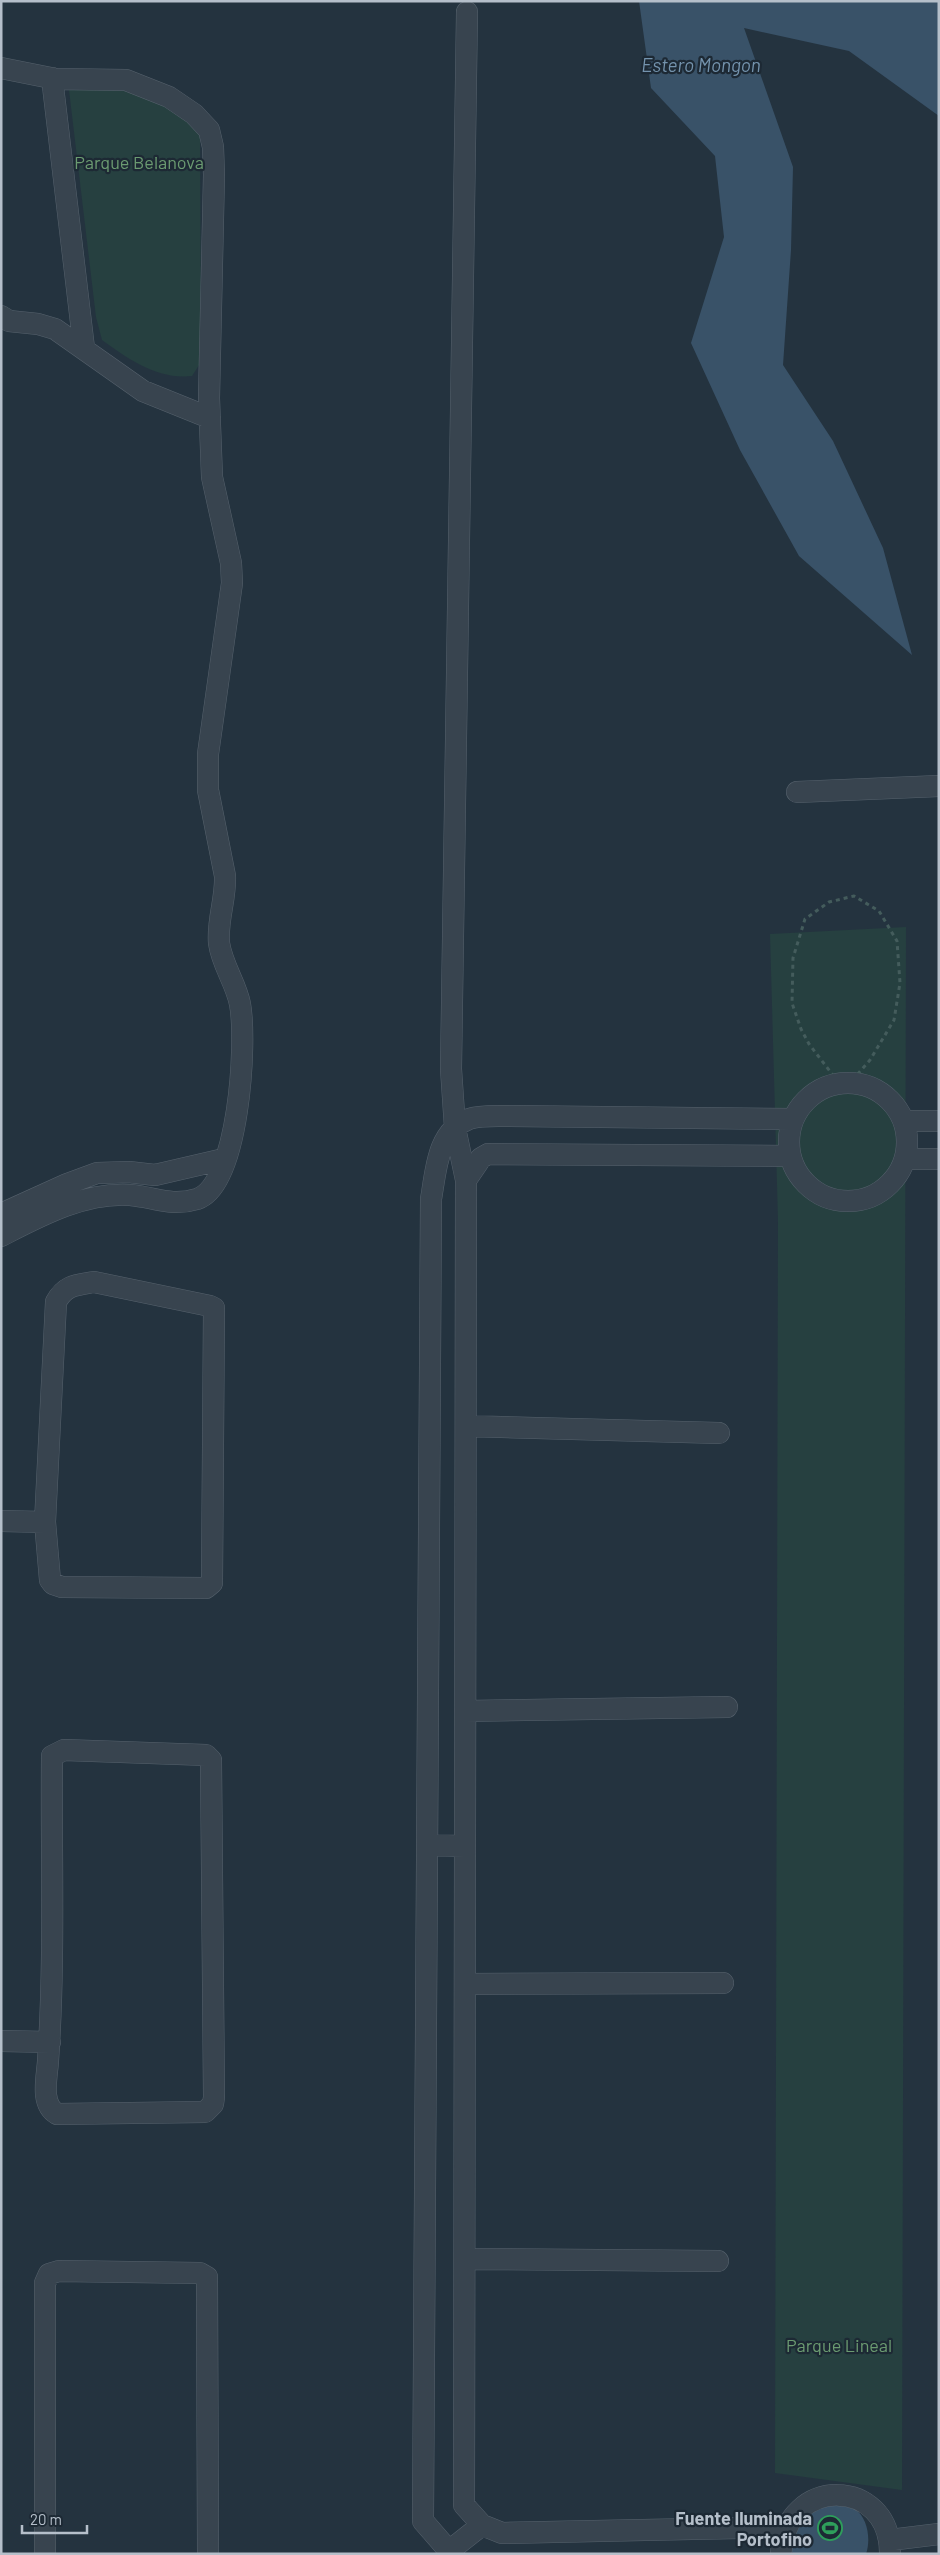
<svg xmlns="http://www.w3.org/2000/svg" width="940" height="2555" viewBox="0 0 940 2555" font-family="Barlow,sans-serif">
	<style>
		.green { fill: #264040 }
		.water { fill: #395268 }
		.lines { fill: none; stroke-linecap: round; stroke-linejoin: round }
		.minor-casing { stroke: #56626d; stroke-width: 22 }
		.path { stroke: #445c5c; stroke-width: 3; stroke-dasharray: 4 4; stroke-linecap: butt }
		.minor { stroke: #38444f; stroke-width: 21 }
		.labels { text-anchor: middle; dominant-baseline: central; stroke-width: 4.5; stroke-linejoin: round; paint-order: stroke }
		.park-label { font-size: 18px; fill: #6b9b71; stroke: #1d2934 }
		.poi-label { font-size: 18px; font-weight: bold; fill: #b5bfca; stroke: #1d2934; text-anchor: end }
		.water-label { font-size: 19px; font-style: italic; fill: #7493ad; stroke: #1d2934 }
	</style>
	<rect width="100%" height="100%" fill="#24333f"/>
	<path class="green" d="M 80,85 L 130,87 L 187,119 L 200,135 L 201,335 L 199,365 L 192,376 C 158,380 128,359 102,340 L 96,317 L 69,90 Z
		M 906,927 L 902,2490 L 775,2473 L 778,1220 L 770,934 Z"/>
	<path class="water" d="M 639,1 L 939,1 L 939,116 L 849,51 L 744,28 L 793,167 L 791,250 L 783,365 L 833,441 L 883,548 L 912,655 L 799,556 L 740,450 L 691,343 L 724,237 L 715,156 L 651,88 Z
		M 836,2502 C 842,2504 849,2506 855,2509 C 868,2518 871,2540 866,2554 L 793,2554 L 791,2550 L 802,2512 Z"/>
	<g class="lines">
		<defs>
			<path id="minor" d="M 1,68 L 56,79 L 126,80 L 169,97 L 194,114 L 209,130 L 213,147 L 214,175 L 209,398 L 212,477 L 231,563 L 232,583 L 208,754 L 208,790 L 225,876 C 226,899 217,920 219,943 C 222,965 236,983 240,1004 C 247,1043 239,1185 197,1199 C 171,1207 154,1197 130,1195 C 84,1192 40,1216 1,1236
				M 52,78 L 84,348
				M 1,316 L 9,321 L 38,324 L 55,329 L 143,391 L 210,418
				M 797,792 L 939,786
				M789 1142a59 59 0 1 1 118 0a59 59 0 1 1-118 0Z
				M 904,1121 L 939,1121
				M 905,1159 L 939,1159
				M 466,1180 L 455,1128 L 451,1069 L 467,12
				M 1,1214 L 67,1184 L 97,1173 L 129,1172 L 155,1175 L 224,1159
				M 94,1282 L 210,1306 L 214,1308 L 212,1583 L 206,1588 L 62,1587 L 53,1584 L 50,1580 L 45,1522 L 56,1302 C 65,1285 76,1285 94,1282 Z
				M 466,1426 L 719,1433
				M 1,1521 L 45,1522
				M 466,1711 L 727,1707
				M 64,1750 L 206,1755 L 211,1760 L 214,2097 L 213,2104 L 205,2112 L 57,2114 C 40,2104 47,2078 48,2061 C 55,1960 51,1857 52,1756 Z
				M 427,1845 L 465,1846
				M 465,1984 L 723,1983
				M 1,2041 L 50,2042
				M 465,2259 L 718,2261
				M 785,2527 L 502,2533 L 482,2525 L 464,2505 L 466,1180 L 481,1158 L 488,1154 L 790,1156
				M 890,2540 L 939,2534
				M 45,2554 L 45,2283 L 49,2274 L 59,2271 L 200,2273 L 207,2277 L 208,2554
				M 449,2554 L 449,2551 L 482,2525
				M 454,2554 L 449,2551 L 423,2521 L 431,1199 C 436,1171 437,1131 469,1119 C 480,1115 497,1116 509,1116 L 793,1119
				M 781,2554 C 785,2475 891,2476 890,2554"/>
		</defs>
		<use href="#minor" class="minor-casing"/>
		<path class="path" d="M 839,1083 L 809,1044 L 801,1029 L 792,1003 L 793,958 L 805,919 L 829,902 L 854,896 L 879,911 L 897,941 L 900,983 L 894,1020 L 870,1060 L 850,1083"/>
		<use href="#minor" class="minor"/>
	</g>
	<defs>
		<symbol id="stadium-ring" viewBox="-11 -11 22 22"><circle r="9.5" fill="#1d2934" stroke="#2e9e5b" stroke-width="1.5"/><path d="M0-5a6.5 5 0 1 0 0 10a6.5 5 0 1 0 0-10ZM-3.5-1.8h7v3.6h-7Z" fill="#2e9e5b"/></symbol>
	</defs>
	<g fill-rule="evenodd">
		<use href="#stadium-ring" x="816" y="2514" width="28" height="28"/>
	</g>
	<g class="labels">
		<g class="park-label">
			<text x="139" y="162">Parque Belanova</text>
			<text x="839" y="2345">Parque Lineal</text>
		</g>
		<g class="poi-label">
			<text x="812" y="2518">Fuente Iluminada<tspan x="812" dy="21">Portofino</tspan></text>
		</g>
		<g class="water-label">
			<text x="701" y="64">Estero Mongon</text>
		</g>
	</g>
	<rect width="940" height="2555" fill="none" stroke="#b5bfca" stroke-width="5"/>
	<path d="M22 2525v8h65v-8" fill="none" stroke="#b5bfca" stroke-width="2.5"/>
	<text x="30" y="2525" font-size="15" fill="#b5bfca" stroke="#1d2934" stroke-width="4" paint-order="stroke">20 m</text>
</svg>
